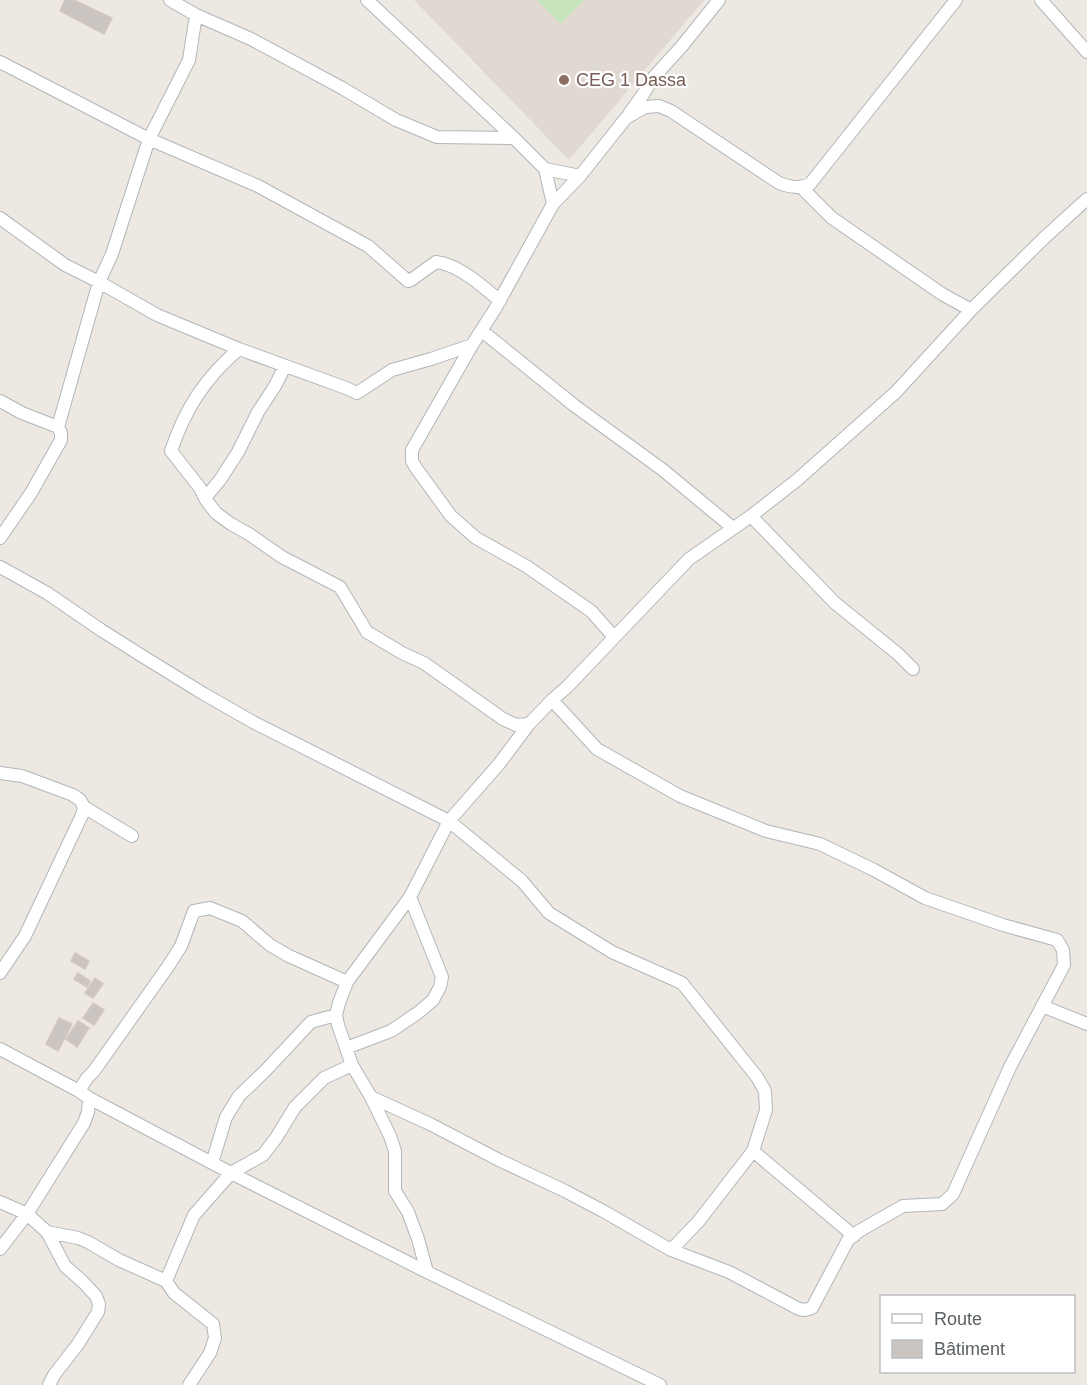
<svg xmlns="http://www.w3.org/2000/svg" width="1087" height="1385" viewBox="0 0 1087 1385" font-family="Helvetica,sans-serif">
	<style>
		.education { fill: #dfd9d2 }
		.green { fill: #c6e5bd }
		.building { fill: #cac5c1; stroke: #d2c8c0; stroke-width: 1.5 }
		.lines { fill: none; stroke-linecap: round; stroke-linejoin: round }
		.minor-casing { stroke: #b2b6b9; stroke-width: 14 }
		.minor { stroke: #fff; stroke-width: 12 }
		.education-dot { fill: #8d6e63; stroke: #fff; stroke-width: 2 }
		.labels { text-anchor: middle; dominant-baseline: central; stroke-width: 4.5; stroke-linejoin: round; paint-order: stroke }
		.education-label { font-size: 18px; fill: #785e54; stroke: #fff; text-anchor: start }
	</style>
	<rect width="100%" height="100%" fill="#ede8e1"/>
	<path class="education" d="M 414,0 L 704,0 L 569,160 Z"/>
	<path class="green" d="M 537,0 L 584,0 L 561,24 Z"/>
	<path class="building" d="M 65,0 L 74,0 L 112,18 L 104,34 L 60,11 Z
		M 75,953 L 89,961 L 85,969 L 71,961 Z
		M 78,973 L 90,981 L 87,987 L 74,979 Z
		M 95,978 L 103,984 L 93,998 L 85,993 Z
		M 93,1003 L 104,1010 L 94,1025 L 83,1018 Z
		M 59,1018 L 72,1024 L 58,1051 L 46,1044 Z
		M 78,1021 L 89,1028 L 77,1047 L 66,1039 Z"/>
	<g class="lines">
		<defs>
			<path id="minor" d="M 367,0 L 514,138 L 545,169 L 553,204
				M 1041,0 L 1087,52
				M 196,15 L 251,39 L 342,88 L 396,120 L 437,137 L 514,138
				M 0,62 L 149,139 L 189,60 L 196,15 L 170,0
				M 629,114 L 644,93 L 653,78 L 682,46 L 719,0
				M 545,169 L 580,176
				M 802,188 L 832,218 L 942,294 L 971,310
				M 0,218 L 65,265 L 99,282 L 112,254 L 149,139 L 258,186 L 368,246 L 408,281 L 411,280 L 436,262 C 458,264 484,287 500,301
				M 482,331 L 575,406 L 663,470 L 733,528
				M 285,366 L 275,386 L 258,412 L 238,452 L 220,480 L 205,498 L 206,500 L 216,513 L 231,524 L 249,534 L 282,557 L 340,587 L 367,632 L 402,653 L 424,663 L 503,719 L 516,725 L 529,724
				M 0,401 L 22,413 L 58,427 L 61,433 L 61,440 L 31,493 L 0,538
				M 58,427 L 99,282 L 157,315 L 239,349 L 346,388 L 357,393 L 392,370 L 431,359 L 472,345
				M 205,498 L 200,488 L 171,451 C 185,409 205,378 239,349
				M 751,516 L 835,603 L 898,654 L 913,669
				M 0,567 L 47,593 L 101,630 L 147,659 L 204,694 L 253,722 L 449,821 L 522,881 L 549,913 L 612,952 L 682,983 L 757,1077 L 765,1091 L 766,1110 L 753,1151 L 698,1222 L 671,1250
				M 614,637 L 591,611 L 526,566 L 476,538 L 451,516 L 416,468 L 412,461 L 412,450 L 472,345 L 495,309 L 553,204 L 580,176 L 626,118 L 645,107 L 659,106 L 671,111 L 779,183 C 790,187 799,189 810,184 L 956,0
				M 0,773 L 22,776 L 73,795 L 80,800 L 84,807 L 82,815 L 25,936 L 0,973
				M 84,807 L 132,836
				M 1042,1006 L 1087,1024
				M 346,1048 L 391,1031 L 419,1012 L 433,1000 L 440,987 L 442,977 L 410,897
				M 0,1049 L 79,1091 L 89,1098 L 231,1173 L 194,1215 L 166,1281
				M 352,1065 L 324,1078 L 295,1107 L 276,1138 L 263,1155 L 231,1173 L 427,1272 L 660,1385
				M 79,1091 L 87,1078 L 94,1071 L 169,965 L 181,946 L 194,911 L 210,908 L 242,921 L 270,945 L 289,956 L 347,982
				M 371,1097 L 430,1124 L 499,1160 L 565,1191 L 603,1211 L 671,1250 L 729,1272 L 799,1309 L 805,1310 L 812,1308 L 848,1240 L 859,1231 L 903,1206 L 942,1204 L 953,1194 L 1010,1067 L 1064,965 L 1063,950 L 1057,940 L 1003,925 L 925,898 L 874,870 L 820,844 L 766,831 L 680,796 L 597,749 L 552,700
				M 753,1151 L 854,1236
				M 212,1163 L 226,1117 L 239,1096 L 266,1070 L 311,1022 L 336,1015
				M 0,1202 L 27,1214 L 47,1232 L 65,1266 L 83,1282 L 96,1296 L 99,1304 L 98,1312 L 78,1344 L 54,1375 L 49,1385
				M 47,1232 L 78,1238 L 88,1242 L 119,1260 L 166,1281 L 174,1293 L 213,1324 L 215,1338 L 210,1353 L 189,1385
				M 0,1249 L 27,1214 L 84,1123 L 88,1112 L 89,1098
				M 427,1272 L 418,1239 L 408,1212 L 395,1191 L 395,1151 L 390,1136 L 371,1097 L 352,1065 L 338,1025 L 336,1015 L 339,1003 L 347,982 L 410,897 L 449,821 L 499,764 L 529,724 L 552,700 L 567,687 L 689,559 L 751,516 L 797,480 L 896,392 L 971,310 L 1043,239 L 1087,199"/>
		</defs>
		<use href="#minor" class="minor-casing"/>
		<use href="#minor" class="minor"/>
	</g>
	<circle class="education-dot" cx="564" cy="80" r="6"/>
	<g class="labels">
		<g class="education-label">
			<text x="576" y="80">CEG 1 Dassa</text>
		</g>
	</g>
	<rect x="880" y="1295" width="195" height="78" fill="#ffffff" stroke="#bdbfc1" stroke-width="1.5"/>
	<rect x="892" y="1314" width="30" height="9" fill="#ffffff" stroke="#bdbfc1" stroke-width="1.5"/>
	<text x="934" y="1325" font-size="18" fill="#5a6063">Route</text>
	<rect x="892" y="1340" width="30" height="18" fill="#cac5c1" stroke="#bdbfc1" stroke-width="1.5"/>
	<text x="934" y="1355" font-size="18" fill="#5a6063">Bâtiment</text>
</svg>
